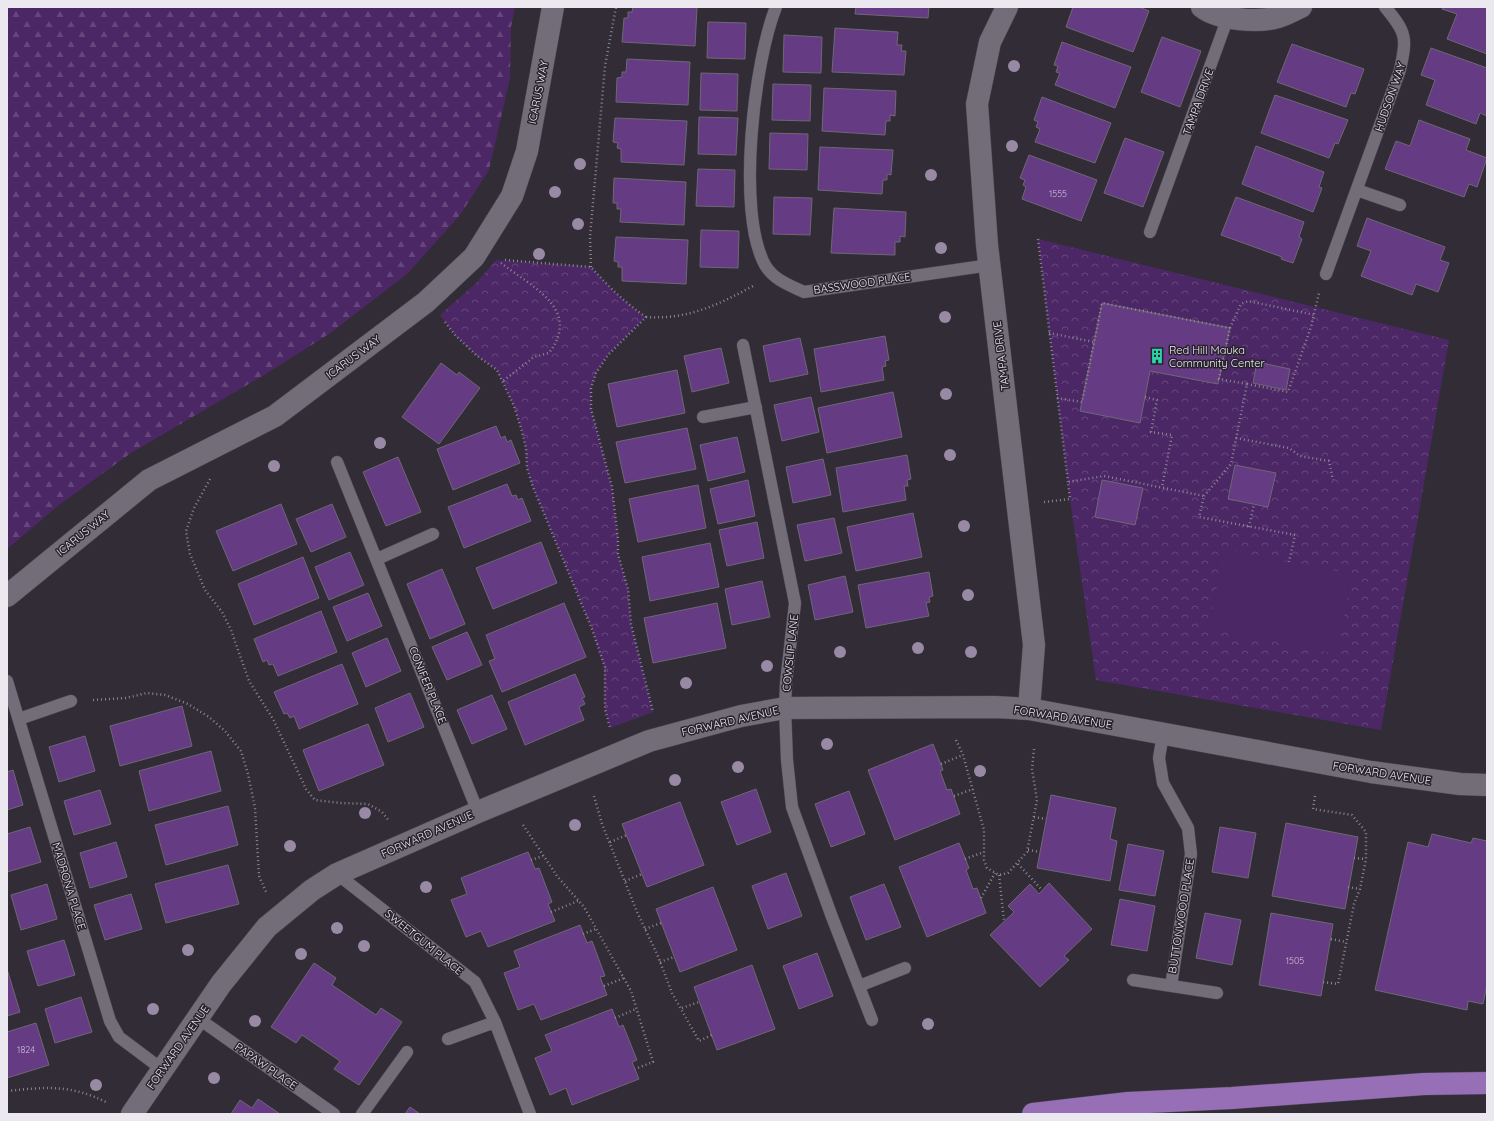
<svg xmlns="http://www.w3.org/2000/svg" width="1494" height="1121" viewBox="0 0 1494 1121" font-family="Quicksand,sans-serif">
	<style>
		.forest { fill: url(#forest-firs) }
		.park { fill: url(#park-crowns) }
		.pitch { fill: #4c2766 }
		.building { fill: #653c83; stroke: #6e6774 }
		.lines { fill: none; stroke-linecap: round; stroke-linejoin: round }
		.service-casing { stroke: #4c4750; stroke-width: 13 }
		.minor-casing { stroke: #4c4750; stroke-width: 23 }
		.motorway-casing { stroke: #4c4750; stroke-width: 23 }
		.path { stroke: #8c8791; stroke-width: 2.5; stroke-dasharray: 1 3; stroke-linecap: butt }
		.service { stroke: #736c79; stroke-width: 12 }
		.minor { stroke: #736c79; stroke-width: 22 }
		.motorway { stroke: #976fb6; stroke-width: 22 }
		.tree { fill: #9889a4 }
		.labels { text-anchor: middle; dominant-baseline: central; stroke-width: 3; stroke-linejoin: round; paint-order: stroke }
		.number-label { font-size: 9px; fill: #cabdd5 }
		.street-label { font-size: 11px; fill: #ece8f0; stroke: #28222d }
		.poi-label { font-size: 11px; fill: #ece8f0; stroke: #28222d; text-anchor: start }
	</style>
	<defs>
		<pattern id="forest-firs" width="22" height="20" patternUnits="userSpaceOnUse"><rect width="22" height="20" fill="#4c2766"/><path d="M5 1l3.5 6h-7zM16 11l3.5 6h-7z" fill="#66467c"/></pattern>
		<pattern id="park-crowns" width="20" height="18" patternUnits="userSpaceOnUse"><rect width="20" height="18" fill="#4c2766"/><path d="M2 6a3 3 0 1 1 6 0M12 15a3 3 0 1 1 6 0" fill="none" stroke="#66467c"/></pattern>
	</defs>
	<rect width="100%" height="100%" fill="#322c37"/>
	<path class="forest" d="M 7,7 L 515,7 L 511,27 L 510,78 L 489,170 L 460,215 L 407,274 L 329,334 L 264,375 L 131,453 L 59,505 L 7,549 Z"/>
	<path class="park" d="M 1038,239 L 1449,340 L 1381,730 L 1096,680 L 1070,499 Z
		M 496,260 L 591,267 C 608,286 624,302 646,317 L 608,355 L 596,373 L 591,388 L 591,409 L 612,487 L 618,539 L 618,554 L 628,589 L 631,624 L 653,712 L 610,728 L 605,709 L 604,667 L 592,629 L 533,487 L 527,468 L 526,448 L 521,428 L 514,406 L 497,370 L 476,355 L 455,335 L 440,315 L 477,282 Z"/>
	<path class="pitch" d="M 1225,550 L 1352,574 L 1337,654 L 1208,629 Z"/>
	<path class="building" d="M 633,7 L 697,7 L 695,46 L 622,42 L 624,18 L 628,18 L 628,12 L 632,12 Z
		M 856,7 L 929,7 L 928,18 L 855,14 Z
		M 1073,7 L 1139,7 L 1149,11 L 1133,52 L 1066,27 Z
		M 1443,7 L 1487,7 L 1487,54 L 1447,39 L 1457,14 L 1442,9 Z
		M 708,22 L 746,23 L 745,59 L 707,58 Z
		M 835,28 L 898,32 L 897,45 L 902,45 L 901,51 L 906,51 L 904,75 L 832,72 Z
		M 784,35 L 822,37 L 821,73 L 783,72 Z
		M 1162,37 L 1201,51 L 1180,107 L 1141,92 Z
		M 1062,42 L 1131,67 L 1115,108 L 1055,85 L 1060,73 L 1056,72 L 1058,66 L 1054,65 Z
		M 1292,44 L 1364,69 L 1355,94 L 1351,93 L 1346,107 L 1277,82 Z
		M 1431,48 L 1487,68 L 1487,116 L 1480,113 L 1476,124 L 1426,105 L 1435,80 L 1421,75 Z
		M 627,59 L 690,62 L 688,105 L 616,102 L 617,78 L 622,77 L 622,72 L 626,72 Z
		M 701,73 L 738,74 L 737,111 L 700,110 Z
		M 773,84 L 811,85 L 810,121 L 772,120 Z
		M 824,88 L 896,91 L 895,116 L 890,115 L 890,121 L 886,121 L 885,135 L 822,131 Z
		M 1275,95 L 1348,120 L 1338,144 L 1335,143 L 1329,158 L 1261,133 Z
		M 1042,97 L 1111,123 L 1095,163 L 1035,142 L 1040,129 L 1036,127 L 1038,122 L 1034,120 Z
		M 699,117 L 738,118 L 736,155 L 698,154 Z
		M 615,118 L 687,121 L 684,165 L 621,162 L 621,149 L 617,148 L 618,143 L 613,142 Z
		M 1419,120 L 1470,139 L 1466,150 L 1487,158 L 1477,187 L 1469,184 L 1464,197 L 1385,169 L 1396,141 L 1410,146 Z
		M 770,133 L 808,134 L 807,170 L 769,169 Z
		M 1125,138 L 1164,152 L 1143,207 L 1104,193 Z
		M 1256,146 L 1324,172 L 1319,187 L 1322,188 L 1313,212 L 1242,184 Z
		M 820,147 L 893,150 L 891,175 L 887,174 L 887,180 L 883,180 L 882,194 L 818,190 Z
		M 1029,155 L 1097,180 L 1081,221 L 1022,199 L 1026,187 L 1023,185 L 1025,180 L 1020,178 Z
		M 698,169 L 735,170 L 734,207 L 696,206 Z
		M 614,178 L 686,182 L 684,225 L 620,222 L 621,209 L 617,209 L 617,203 L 613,203 Z
		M 774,197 L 812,198 L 810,235 L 773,234 Z
		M 1236,197 L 1304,222 L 1299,237 L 1302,239 L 1293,263 L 1281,259 L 1282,257 L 1221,235 Z
		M 834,208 L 906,212 L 905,237 L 900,236 L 900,242 L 895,242 L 895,255 L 831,253 Z
		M 1367,218 L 1445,247 L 1440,260 L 1449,263 L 1438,292 L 1416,284 L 1412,295 L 1361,276 L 1371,251 L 1357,246 Z
		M 701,230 L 739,231 L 738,268 L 700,267 Z
		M 616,237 L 688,240 L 686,284 L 622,281 L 622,267 L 618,267 L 618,262 L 614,261 Z
		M 1102,303 L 1230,328 L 1218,384 L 1150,371 L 1140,423 L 1080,411 Z
		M 885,336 L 889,360 L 885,361 L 886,366 L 882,367 L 884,380 L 821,392 L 814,349 Z
		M 800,338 L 808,374 L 770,382 L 763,346 Z
		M 721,348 L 729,383 L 692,392 L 684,356 Z
		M 1257,362 L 1290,369 L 1286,390 L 1253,383 Z
		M 441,363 L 457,375 L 459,372 L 480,388 L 439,444 L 402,417 Z
		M 677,370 L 685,413 L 617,427 L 608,384 Z
		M 893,392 L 902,437 L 827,453 L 818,408 Z
		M 811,397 L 819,432 L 782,441 L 774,405 Z
		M 496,426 L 501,438 L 505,436 L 507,442 L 511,440 L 520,463 L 453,490 L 437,449 Z
		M 687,428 L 696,469 L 625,483 L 616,442 Z
		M 737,437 L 745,472 L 708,481 L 700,445 Z
		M 907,455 L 911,479 L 907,480 L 908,486 L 904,486 L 906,500 L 843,512 L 836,468 Z
		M 398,457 L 421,512 L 386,526 L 363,472 Z
		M 823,459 L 831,495 L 793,503 L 786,467 Z
		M 1235,465 L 1276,473 L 1268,507 L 1228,499 Z
		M 748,480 L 755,516 L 718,524 L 710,489 Z
		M 1102,480 L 1143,488 L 1135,525 L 1095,517 Z
		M 507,484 L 512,496 L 516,495 L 518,500 L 522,498 L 531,521 L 464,548 L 448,507 Z
		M 698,485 L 706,528 L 638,542 L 629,499 Z
		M 281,504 L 297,544 L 233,571 L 216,531 Z
		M 332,504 L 346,537 L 311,552 L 296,519 Z
		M 913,513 L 922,557 L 856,571 L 847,527 Z
		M 834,518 L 842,553 L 805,561 L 797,525 Z
		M 757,522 L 764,558 L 727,566 L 719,530 Z
		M 541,542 L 557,583 L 493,609 L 476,568 Z
		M 710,543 L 719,587 L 650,601 L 642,557 Z
		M 350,552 L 364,585 L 329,600 L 315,567 Z
		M 303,557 L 319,598 L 254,625 L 238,584 Z
		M 442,569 L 465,624 L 430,639 L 407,584 Z
		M 929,572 L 933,596 L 929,597 L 930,602 L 926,603 L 929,616 L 866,628 L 858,585 Z
		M 845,576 L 853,612 L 815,620 L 808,585 Z
		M 762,581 L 770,617 L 732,625 L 725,589 Z
		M 368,593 L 382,626 L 347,641 L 333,607 Z
		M 564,603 L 586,657 L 502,692 L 489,661 L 495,659 L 486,635 Z
		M 717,603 L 726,648 L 653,663 L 644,618 Z
		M 321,611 L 337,652 L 278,676 L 273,664 L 269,665 L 267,660 L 263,662 L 254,639 Z
		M 467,632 L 482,665 L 447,680 L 432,647 Z
		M 387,638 L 401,671 L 366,687 L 352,653 Z
		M 342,664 L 358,704 L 299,729 L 294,716 L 290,718 L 287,713 L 284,714 L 274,692 Z
		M 575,674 L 585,697 L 582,698 L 585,704 L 579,707 L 584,720 L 525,745 L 508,702 Z
		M 410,693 L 424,727 L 388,742 L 375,708 Z
		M 492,695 L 507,729 L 472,744 L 457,710 Z
		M 182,706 L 192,746 L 120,766 L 110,726 Z
		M 368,724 L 384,765 L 319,791 L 303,750 Z
		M 85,736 L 95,771 L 59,782 L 49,747 Z
		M 933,744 L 943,770 L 940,771 L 947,790 L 951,789 L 960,814 L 895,840 L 868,770 Z
		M 211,751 L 221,791 L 149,811 L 139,771 Z
		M 13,770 L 23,805 L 7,810 L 7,772 Z
		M 756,789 L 771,832 L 737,845 L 721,802 Z
		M 100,790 L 111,824 L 74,835 L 64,801 Z
		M 849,791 L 865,834 L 831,847 L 815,804 Z
		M 1051,795 L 1116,808 L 1110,839 L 1117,841 L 1110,881 L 1037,868 Z
		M 680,802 L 704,865 L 647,887 L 622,824 Z
		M 228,806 L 238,845 L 166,865 L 155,825 Z
		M 1286,823 L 1358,837 L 1345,909 L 1272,896 Z
		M 30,827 L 41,862 L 7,872 L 7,834 Z
		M 1220,827 L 1256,833 L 1248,878 L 1212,872 Z
		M 1432,834 L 1471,843 L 1473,838 L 1487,841 L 1487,985 L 1483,1004 L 1468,1001 L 1467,1010 L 1375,990 L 1408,842 L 1428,847 Z
		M 116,842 L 127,877 L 90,888 L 80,853 Z
		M 959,843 L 969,868 L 966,870 L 973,889 L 977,888 L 986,913 L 927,937 L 899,867 Z
		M 1128,844 L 1164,851 L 1155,896 L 1119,890 Z
		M 528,852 L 535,869 L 539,868 L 552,902 L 548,904 L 555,921 L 488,947 L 481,931 L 466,937 L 451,900 L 467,894 L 461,878 Z
		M 228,865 L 239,904 L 166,923 L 155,884 Z
		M 786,873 L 802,916 L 768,929 L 752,886 Z
		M 1049,883 L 1092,929 L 1064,956 L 1069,960 L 1040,987 L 990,935 L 1014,912 L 1008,906 L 1030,884 L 1039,894 Z
		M 47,884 L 57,919 L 21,930 L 11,895 Z
		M 884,884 L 901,927 L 866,940 L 850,897 Z
		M 713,887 L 737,950 L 680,972 L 656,909 Z
		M 131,894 L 142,929 L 105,940 L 94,905 Z
		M 1120,899 L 1155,906 L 1147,951 L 1111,945 Z
		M 1205,913 L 1241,920 L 1232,965 L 1196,958 Z
		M 1271,913 L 1333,924 L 1321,996 L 1259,985 Z
		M 580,925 L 587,943 L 592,941 L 605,976 L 600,977 L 607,995 L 541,1020 L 534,1004 L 518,1010 L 504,973 L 520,967 L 514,951 Z
		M 64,940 L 75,975 L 38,986 L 27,951 Z
		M 817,953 L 833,996 L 799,1009 L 783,966 Z
		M 314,963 L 336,978 L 332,985 L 376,1015 L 381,1008 L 402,1022 L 359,1085 L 334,1069 L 340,1061 L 302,1035 L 296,1043 L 271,1027 Z
		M 752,965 L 775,1029 L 717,1050 L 694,987 Z
		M 7,969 L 20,1012 L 7,1016 Z
		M 81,997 L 92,1032 L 55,1043 L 45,1009 Z
		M 612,1009 L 619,1027 L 623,1025 L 637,1060 L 632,1062 L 639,1079 L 572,1105 L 566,1088 L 550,1095 L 535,1058 L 552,1051 L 545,1035 Z
		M 36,1023 L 49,1065 L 7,1078 L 7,1032 Z
		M 258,1099 L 280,1114 L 231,1114 L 240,1100 L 252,1108 Z
		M 410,1107 L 420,1114 L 405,1114 Z"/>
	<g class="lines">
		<defs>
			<path id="service" d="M 776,7 C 754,62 736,212 765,265 C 774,280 789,285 804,292 L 990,265
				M 1357,190 L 1400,205
				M 1150,232 L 1228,17
				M 1326,274 L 1400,70 C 1407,38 1407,33 1385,7
				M 743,345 L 795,603 L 786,683 L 785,708 L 787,760 L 792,807 L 832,917 L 872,1020
				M 703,417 L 756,407
				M 337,462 L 478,812
				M 377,559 L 433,534
				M 7,681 L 110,1021 L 119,1037 L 163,1070
				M 19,719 L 71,701
				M 1163,734 L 1159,758 L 1163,783 L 1188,828 L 1191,854 L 1171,986
				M 337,874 L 475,982 L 495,1022 L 530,1114
				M 1133,980 L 1217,993
				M 859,986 L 905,968
				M 199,1019 L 334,1114
				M 448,1039 L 495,1022
				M 362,1114 L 407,1052"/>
			<path id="minor" d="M 1007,7 L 990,42 L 977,104 L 987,245 L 1034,645 L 1029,709
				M 1202,7 C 1218,20 1259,23 1278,17 C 1286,15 1294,10 1301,7
				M 7,596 L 149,480 L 275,416 L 426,302 L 474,257 L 512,196 L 527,151 L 553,7
				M 132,1114 L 221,984 L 267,927 L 312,890 L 337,874 L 478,812 L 649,741 L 741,716 L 785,708 L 995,707 L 1029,709 L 1371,772 L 1460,784 L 1487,785"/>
			<path id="motorway" d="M 1033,1114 L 1128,1103 L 1232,1098 L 1424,1084 L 1487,1083"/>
		</defs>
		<use href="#service" class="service-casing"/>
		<use href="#minor" class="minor-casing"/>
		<use href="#motorway" class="motorway-casing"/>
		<path class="path" d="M 1038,239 L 1068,482
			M 505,260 L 591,267 C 608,286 624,302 646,317 L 608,355 L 596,373 L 591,388 L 591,409 L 612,487 L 618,539 L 618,554 L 628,589 L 631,624 L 653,712
			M 501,263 C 532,287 582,309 549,353 L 534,357 L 503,381
			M 591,267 L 590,237 L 605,66 L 616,7
			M 646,317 C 687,320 718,305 753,286
			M 445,322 L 455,335 L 476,355 L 497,370 L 514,406 L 521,428 L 526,448 L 527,468 L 533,487 L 592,629 L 605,667 L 605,709 L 610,728
			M 1230,328 L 1241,304 L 1248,301 L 1315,315
			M 1049,333 L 1094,342
			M 1247,384 L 1288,392 L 1311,327 L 1319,293
			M 1145,397 L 1157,400 L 1151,432 L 1172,435 L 1162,487
			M 1057,398 L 1082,402 L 1102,303 L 1230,328 L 1219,379 L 1247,384 L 1231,464 L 1204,496
			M 1236,438 L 1289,448 L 1300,456 L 1329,461 L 1333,480
			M 210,479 L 194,508 L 186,531 L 190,554 L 205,590 L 222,612 L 231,630 L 249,681 L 273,719 L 306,789 L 315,800 L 341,803 L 368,804 L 382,812 L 389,821
			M 1044,502 L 1070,499 L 1068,482 L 1104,476 L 1204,496 L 1199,517 L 1295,535 L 1289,562
			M 1249,527 L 1254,504
			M 93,700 L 126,698 L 147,693 L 165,695 L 188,704 L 209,717 L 225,731 L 241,751 L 248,774 L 255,808 L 259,876 L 267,894
			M 956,740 L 963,755 L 984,830 L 984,860 L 987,868 L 999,875 L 1008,873 L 1027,852 L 1037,800 L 1032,769 L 1034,749
			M 941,764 L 963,755
			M 594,796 L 602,824 L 637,912 L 657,954 L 672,993 L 699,1041 L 712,1035
			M 954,796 L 973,789
			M 1315,796 L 1313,809 L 1352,815 L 1366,832 L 1366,859 L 1360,889 L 1354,904 L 1338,984 L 1323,982
			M 1034,817 L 1046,819
			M 523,825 L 557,876 L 584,907 L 631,991 L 653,1062 L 635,1069
			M 610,842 L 627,835
			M 1028,850 L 1040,852
			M 1354,858 L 1366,859
			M 965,859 L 984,852
			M 531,860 L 543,856
			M 1018,864 L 1042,890
			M 999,875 L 1004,921
			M 625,881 L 642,874
			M 1348,887 L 1360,889
			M 981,898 L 995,873
			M 551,912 L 578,901
			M 645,929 L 661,923
			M 583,934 L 596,929
			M 1331,939 L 1346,942
			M 660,962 L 674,957
			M 604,986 L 624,978
			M 682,1008 L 699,1002
			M 615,1018 L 636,1009
			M 7,1091 C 47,1087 70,1084 108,1103"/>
		<use href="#service" class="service"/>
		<use href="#minor" class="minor"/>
		<use href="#motorway" class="motorway"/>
	</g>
	<g class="tree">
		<circle cx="1014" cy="66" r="6"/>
		<circle cx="1012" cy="146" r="6"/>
		<circle cx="580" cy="164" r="6"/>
		<circle cx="931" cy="175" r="6"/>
		<circle cx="555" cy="192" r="6"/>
		<circle cx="578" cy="224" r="6"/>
		<circle cx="941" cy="248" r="6"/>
		<circle cx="539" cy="254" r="6"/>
		<circle cx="945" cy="317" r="6"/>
		<circle cx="946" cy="394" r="6"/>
		<circle cx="380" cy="443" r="6"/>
		<circle cx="950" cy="455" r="6"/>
		<circle cx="274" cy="466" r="6"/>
		<circle cx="964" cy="526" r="6"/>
		<circle cx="968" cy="595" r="6"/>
		<circle cx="918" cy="648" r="6"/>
		<circle cx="840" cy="652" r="6"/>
		<circle cx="971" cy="652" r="6"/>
		<circle cx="767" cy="666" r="6"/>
		<circle cx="686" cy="683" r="6"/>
		<circle cx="827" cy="744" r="6"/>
		<circle cx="738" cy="767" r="6"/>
		<circle cx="980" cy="771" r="6"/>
		<circle cx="675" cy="780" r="6"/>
		<circle cx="365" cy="813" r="6"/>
		<circle cx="575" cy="825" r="6"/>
		<circle cx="290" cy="846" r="6"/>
		<circle cx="426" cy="887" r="6"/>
		<circle cx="337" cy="928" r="6"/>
		<circle cx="364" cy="946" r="6"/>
		<circle cx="188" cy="950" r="6"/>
		<circle cx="301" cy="954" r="6"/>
		<circle cx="153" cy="1009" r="6"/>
		<circle cx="255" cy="1021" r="6"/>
		<circle cx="928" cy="1024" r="6"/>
		<circle cx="214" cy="1078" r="6"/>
		<circle cx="96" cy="1085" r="6"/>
	</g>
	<defs>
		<symbol id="building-bare" viewBox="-9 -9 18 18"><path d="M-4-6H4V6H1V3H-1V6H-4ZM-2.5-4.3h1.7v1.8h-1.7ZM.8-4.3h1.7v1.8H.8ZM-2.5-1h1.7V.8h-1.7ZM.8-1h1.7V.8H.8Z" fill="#2bd5ac" stroke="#28222d" stroke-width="2.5" paint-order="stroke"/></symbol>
	</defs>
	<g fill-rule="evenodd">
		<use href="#building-bare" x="1146" y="345" width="22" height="22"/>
	</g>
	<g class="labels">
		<g class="number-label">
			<text x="1058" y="193">1555</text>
			<text x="1295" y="960">1505</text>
			<text x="26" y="1049">1824</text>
		</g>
		<g class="street-label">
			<text transform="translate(538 92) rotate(-79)">ICARUS WAY</text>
			<text transform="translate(1390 97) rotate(-71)">HUDSON WAY</text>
			<text transform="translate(1198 102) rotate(-70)">TAMPA DRIVE</text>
			<text transform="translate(862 283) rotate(-8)">BASSWOOD PLACE</text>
			<text transform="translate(1001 356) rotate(-97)">TAMPA DRIVE</text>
			<text transform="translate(353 357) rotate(-37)">ICARUS WAY</text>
			<text transform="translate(83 533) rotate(-39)">ICARUS WAY</text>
			<text transform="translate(790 653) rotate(-84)">COWSLIP LANE</text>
			<text transform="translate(428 685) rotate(68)">CONIFER PLACE</text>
			<text transform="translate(1063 717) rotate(9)">FORWARD AVENUE</text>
			<text transform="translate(730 721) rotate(-13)">FORWARD AVENUE</text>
			<text transform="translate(1382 773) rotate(9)">FORWARD AVENUE</text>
			<text transform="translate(427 834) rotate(-24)">FORWARD AVENUE</text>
			<text transform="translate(69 886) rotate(73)">MADRONA PLACE</text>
			<text transform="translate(1181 916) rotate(-81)">BUTTONWOOD PLACE</text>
			<text transform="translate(424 942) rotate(39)">SWEETGUM PLACE</text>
			<text transform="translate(178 1047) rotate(-55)">FORWARD AVENUE</text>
			<text transform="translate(266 1066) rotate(35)">PAPAW PLACE</text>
		</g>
		<g class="poi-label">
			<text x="1169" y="350">Red Hill Mauka<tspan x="1169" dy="13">Community Center</tspan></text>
		</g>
	</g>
	<rect width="1494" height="1121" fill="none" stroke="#ece8f0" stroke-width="16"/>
</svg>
